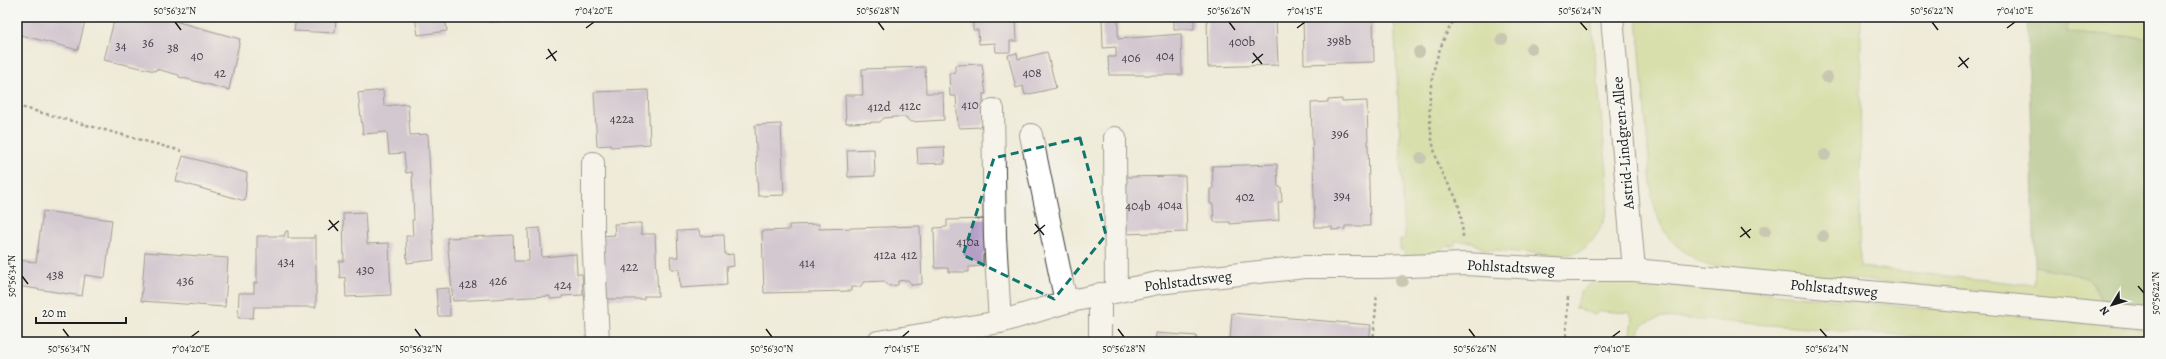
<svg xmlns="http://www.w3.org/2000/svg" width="2166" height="359" viewBox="0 0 2166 359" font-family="Alegreya,serif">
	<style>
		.green { fill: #bdd074; stroke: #6c7648 }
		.forest { fill: #96b266; stroke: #596741 }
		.building { fill: #b49ec6 }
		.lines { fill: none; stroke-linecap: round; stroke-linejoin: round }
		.minor-casing { stroke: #3c3b38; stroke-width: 24 }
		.path { stroke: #3c3b38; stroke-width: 2.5; stroke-dasharray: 3 3; stroke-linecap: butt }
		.minor { stroke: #fff; stroke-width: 22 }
		.tree { fill: #9a9c82 }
		.marked { fill: none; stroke: #0f766e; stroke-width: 3; stroke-dasharray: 8 5; stroke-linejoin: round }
		.ticks { fill: none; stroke: #1c1c1c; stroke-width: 1.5 }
		.labels { text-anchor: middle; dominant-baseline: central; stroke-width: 3; stroke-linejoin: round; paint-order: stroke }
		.number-label { font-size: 13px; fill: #423c46 }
		.street-label { font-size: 15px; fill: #1c1c1c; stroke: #f6f6f2 }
		.neatline { fill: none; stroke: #1c1c1c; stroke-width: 1.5 }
		.ticks-label { font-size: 10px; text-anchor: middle; fill: #1c1c1c }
	</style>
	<rect width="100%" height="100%" fill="#f6f6f2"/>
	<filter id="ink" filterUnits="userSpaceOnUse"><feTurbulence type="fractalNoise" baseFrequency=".025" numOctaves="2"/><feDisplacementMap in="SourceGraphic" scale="8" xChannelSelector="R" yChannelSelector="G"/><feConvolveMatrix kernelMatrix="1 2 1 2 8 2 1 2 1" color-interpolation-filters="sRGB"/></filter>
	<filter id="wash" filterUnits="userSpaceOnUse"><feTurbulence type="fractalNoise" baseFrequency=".012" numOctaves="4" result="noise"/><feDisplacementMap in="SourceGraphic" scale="16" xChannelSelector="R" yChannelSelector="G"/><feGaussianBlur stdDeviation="0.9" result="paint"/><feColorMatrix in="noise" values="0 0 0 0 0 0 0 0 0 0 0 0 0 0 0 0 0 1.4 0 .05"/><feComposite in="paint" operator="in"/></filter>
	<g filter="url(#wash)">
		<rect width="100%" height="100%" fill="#efebd8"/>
		<path class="green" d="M 1394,17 L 1591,17 C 1595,59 1600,101 1604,143 C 1606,166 1611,191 1606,213 C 1603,228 1591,247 1576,253 C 1561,258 1502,250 1483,249 L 1472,242 L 1455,241 L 1455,245 C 1448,248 1441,244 1441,254 L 1405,256 L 1404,250 L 1400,250 L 1400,239 L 1405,239 Z
			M 1637,17 L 1861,17 L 1860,267 L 2034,285 L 2035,266 L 2087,277 L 2103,303 L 1706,265 L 1700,262 C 1668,242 1661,233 1652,197 Z
			M 2068,17 L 2149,17 L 2149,38 L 2067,32 Z
			M 1593,280 L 1657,281 L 1691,286 L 2149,329 L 2149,342 L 1990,342 L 1664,317 C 1649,319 1641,324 1635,339 L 1630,335 L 1632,317 L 1629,313 L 1600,311 L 1595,315 L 1575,308 L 1581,292 Z"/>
		<path class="forest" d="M 2027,17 L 2069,17 L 2067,32 L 2149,38 L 2149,307 L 2103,303 L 2087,277 L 2035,266 Z"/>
		<g id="blocks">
			<path class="building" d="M 17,17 L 86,17 L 78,50 L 17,34 Z
				M 115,17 L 160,17 L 240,39 L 229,90 L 179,77 L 179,75 L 156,69 L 155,71 L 104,60 Z
				M 296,17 L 336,17 L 335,33 L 294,31 Z
				M 415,17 L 445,17 L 447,31 L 418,35 Z
				M 490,17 L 503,17 L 503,21 L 490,22 Z
				M 1016,17 L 1017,41 L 1010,41 L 1010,52 L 996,52 L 995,43 L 979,44 L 978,30 L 973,30 L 973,18 Z
				M 1102,17 L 1118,17 L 1118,39 L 1181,34 L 1182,75 L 1109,75 L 1108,57 L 1116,57 L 1116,47 L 1103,48 Z
				M 1174,17 L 1194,17 L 1194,29 L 1174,29 Z
				M 1207,17 L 1276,17 L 1278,65 L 1208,67 Z
				M 1303,17 L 1373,17 L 1374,62 L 1304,64 Z
				M 1047,52 L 1056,88 L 1025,95 L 1023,86 L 1016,88 L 1008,55 L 1017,53 L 1018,59 Z
				M 982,64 L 986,94 L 983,94 L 984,124 L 981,127 L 960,128 L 958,125 L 956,96 L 950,96 L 949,73 L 955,73 L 955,65 Z
				M 925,67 L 926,93 L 943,93 L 944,120 L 910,122 L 906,117 L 895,117 L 884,118 L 880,122 L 846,123 L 845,95 L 863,95 L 862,69 Z
				M 383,90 L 384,106 L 408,104 L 410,135 L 428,134 L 434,260 L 407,263 L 406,236 L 413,236 L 412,220 L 414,220 L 412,172 L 406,173 L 404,153 L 389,154 L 387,132 L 363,134 L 358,93 Z
				M 648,90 L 650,144 L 611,147 L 610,145 L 597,146 L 594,92 Z
				M 1342,99 L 1342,102 L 1367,101 L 1370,226 L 1345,226 L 1345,229 L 1332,230 L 1332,227 L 1315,227 L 1311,103 L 1328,102 L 1328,100 Z
				M 781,124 L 784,195 L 758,196 L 755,125 Z
				M 944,147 L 945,163 L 918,164 L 917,148 Z
				M 874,149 L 875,176 L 848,177 L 847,150 Z
				M 183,156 L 247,173 L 245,201 L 176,181 Z
				M 1277,164 L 1278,187 L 1281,187 L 1282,202 L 1278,202 L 1279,220 L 1230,224 L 1230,222 L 1214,222 L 1213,204 L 1210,204 L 1210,189 L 1213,189 L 1212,166 Z
				M 1185,176 L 1187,232 L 1123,234 L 1121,177 Z
				M 43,211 L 112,220 L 105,278 L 85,275 L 82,296 L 17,286 L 17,260 L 36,262 Z
				M 365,212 L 367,244 L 389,243 L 391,295 L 346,297 L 345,277 L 340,278 L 339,261 L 344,261 L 343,213 Z
				M 987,219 L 988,254 L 983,255 L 983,266 L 969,267 L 969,272 L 948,272 L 948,268 L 935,268 L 934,228 L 947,227 L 947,220 Z
				M 641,223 L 641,234 L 655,234 L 658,296 L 644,296 L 644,299 L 604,299 L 601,236 L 615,235 L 614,224 Z
				M 819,224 L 819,229 L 920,226 L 922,284 L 912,285 L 908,280 L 898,281 L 898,285 L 889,286 L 884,281 L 864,282 L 860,287 L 851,287 L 851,291 L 764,293 L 762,231 L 789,230 L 789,225 Z
				M 540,228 L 542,257 L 576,254 L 577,274 L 582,274 L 583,295 L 562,296 L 562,298 L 550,299 L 550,296 L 453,301 L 447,238 L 513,235 L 514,261 L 529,261 L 528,229 Z
				M 699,230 L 700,236 L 724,235 L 725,255 L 733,254 L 734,266 L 726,267 L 727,285 L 680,288 L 679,269 L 671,269 L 670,257 L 678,257 L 677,231 Z
				M 286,231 L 288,231 L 288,238 L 314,238 L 314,235 L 316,235 L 316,307 L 254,307 L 253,318 L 238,318 L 239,293 L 254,293 L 254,283 L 257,283 L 257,236 L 284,236 Z
				M 145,252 L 228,258 L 225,307 L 141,301 Z
				M 449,288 L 450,316 L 438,316 L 436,289 Z
				M 1232,313 L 1371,325 L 1369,342 L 1273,342 L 1230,338 Z
				M 1156,333 L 1197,336 L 1196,342 L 1155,342 Z"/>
		</g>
	</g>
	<g filter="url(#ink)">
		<use href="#blocks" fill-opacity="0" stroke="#3c3b38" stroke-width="1"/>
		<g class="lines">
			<defs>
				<path id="minor" d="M 1612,17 L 1634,270
					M 993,110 L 995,238 L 1000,322
					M 1031,135 L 1066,302
					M 1115,138 L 1116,291
					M 593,163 L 593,234 L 598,342
					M 878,342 L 1000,322 L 1066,302 L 1158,283 L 1305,267 L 1379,267 L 1465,264 L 1569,270 L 1634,270 L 2149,318
					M 1100,342 L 1100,294"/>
			</defs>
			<use href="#minor" class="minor-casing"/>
			<path class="path" d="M 1456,17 C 1428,59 1422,118 1439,166 C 1443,177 1450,186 1455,196 C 1461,209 1462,223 1463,237
				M 17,106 L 185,152
				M 1373,342 L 1377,294
				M 1566,342 L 1568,296"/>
			<use href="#minor" class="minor"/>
		</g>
		<g class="tree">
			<circle cx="1502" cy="39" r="6"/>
			<circle cx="1531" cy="49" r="6"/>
			<circle cx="1419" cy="52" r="6"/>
			<circle cx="1827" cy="77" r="6"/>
			<circle cx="1825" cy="155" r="6"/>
			<circle cx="1421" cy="158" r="6"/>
			<circle cx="1765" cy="231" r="6"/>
			<circle cx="1823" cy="236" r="6"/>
			<circle cx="1402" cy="281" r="6"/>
		</g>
	</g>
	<path d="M0 0H2166V359H0ZM 1080,138 L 1106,235 L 1054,299 L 963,255 L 994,158 Z" fill="#efebd8" fill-opacity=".55" fill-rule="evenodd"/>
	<path class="marked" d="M 1080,138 L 1106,235 L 1054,299 L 963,255 L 994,158 Z"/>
	<path class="ticks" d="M 175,22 L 181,30M 878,22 L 884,30M 1229,22 L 1235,30M 1580,22 L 1587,30M 1932,22 L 1938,30M 586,28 L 594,22M 1297,28 L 1305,22M 2007,28 L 2015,22M 548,49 L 556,61M 1253,53 L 1262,64M 1959,57 L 1968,68M 546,59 L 557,51M 1252,63 L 1263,54M 1958,67 L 1969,58M 329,220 L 338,231M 1035,224 L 1044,235M 1741,227 L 1750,238M 328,230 L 339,221M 1034,234 L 1045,225M 1740,237 L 1751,229M 22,276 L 28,284M 2138,286 L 2144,293M 63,329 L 69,337M 415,329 L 421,337M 766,329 L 772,337M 1118,329 L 1124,337M 1469,329 L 1475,337M 1820,329 L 1827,337M 191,337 L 199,331M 902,337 L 909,331M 1612,337 L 1620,331"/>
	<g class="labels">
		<g class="number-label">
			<text x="1339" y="40">398b</text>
			<text x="1242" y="41">400b</text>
			<text x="148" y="42">36</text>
			<text x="121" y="45">34</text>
			<text x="173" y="47">38</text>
			<text x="197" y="55">40</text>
			<text x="1165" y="55">404</text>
			<text x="1131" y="57">406</text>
			<text x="220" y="72">42</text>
			<text x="1032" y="72">408</text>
			<text x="970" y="104">410</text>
			<text x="910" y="105">412c</text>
			<text x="879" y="106">412d</text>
			<text x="622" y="118">422a</text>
			<text x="1340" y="133">396</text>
			<text x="1342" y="195">394</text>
			<text x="1245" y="196">402</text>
			<text x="1170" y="204">404a</text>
			<text x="1138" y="205">404b</text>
			<text x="968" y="241">410a</text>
			<text x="885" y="254">412a</text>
			<text x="909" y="254">412</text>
			<text x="286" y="261">434</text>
			<text x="807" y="262">414</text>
			<text x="629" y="266">422</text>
			<text x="365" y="269">430</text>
			<text x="55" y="274">438</text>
			<text x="185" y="280">436</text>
			<text x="498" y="280">426</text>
			<text x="468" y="283">428</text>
			<text x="563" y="284">424</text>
		</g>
		<g class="street-label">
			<text transform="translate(1623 143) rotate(-95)">Astrid-Lindgren-Allee</text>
			<text transform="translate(1511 267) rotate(3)">Pohlstadtsweg</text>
			<text transform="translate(1188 281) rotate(-7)">Pohlstadtsweg</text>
			<text transform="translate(1834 288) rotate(5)">Pohlstadtsweg</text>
		</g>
	</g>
	<rect width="2166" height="359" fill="none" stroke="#f6f6f2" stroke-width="44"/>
	<g transform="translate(2112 305) rotate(232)" stroke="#f6f6f2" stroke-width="3" paint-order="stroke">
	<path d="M0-3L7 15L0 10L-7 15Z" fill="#1c1c1c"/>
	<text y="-6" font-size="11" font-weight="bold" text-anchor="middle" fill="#1c1c1c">N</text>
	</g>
	<path d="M36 317v6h90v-6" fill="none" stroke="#1c1c1c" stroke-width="2"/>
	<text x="42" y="317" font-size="12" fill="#1c1c1c" stroke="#f6f6f2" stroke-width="3" paint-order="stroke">20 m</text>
	<rect x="22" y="22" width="2122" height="315" class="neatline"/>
	<g class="ticks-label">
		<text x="175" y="14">50°56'32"N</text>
		<text x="594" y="14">7°04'20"E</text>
		<text x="878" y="14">50°56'28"N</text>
		<text x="1229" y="14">50°56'26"N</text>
		<text x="1305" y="14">7°04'15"E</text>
		<text x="1580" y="14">50°56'24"N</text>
		<text x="1932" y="14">50°56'22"N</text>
		<text x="2015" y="14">7°04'10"E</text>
		<text transform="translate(11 276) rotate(-90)" y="4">50°56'34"N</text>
		<text transform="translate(2155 293) rotate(-90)" y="4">50°56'22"N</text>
		<text x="69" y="352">50°56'34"N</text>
		<text x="191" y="352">7°04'20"E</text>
		<text x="421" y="352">50°56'32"N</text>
		<text x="772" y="352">50°56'30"N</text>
		<text x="902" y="352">7°04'15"E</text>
		<text x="1124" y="352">50°56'28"N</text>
		<text x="1475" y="352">50°56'26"N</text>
		<text x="1612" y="352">7°04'10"E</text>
		<text x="1827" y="352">50°56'24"N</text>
	</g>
</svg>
